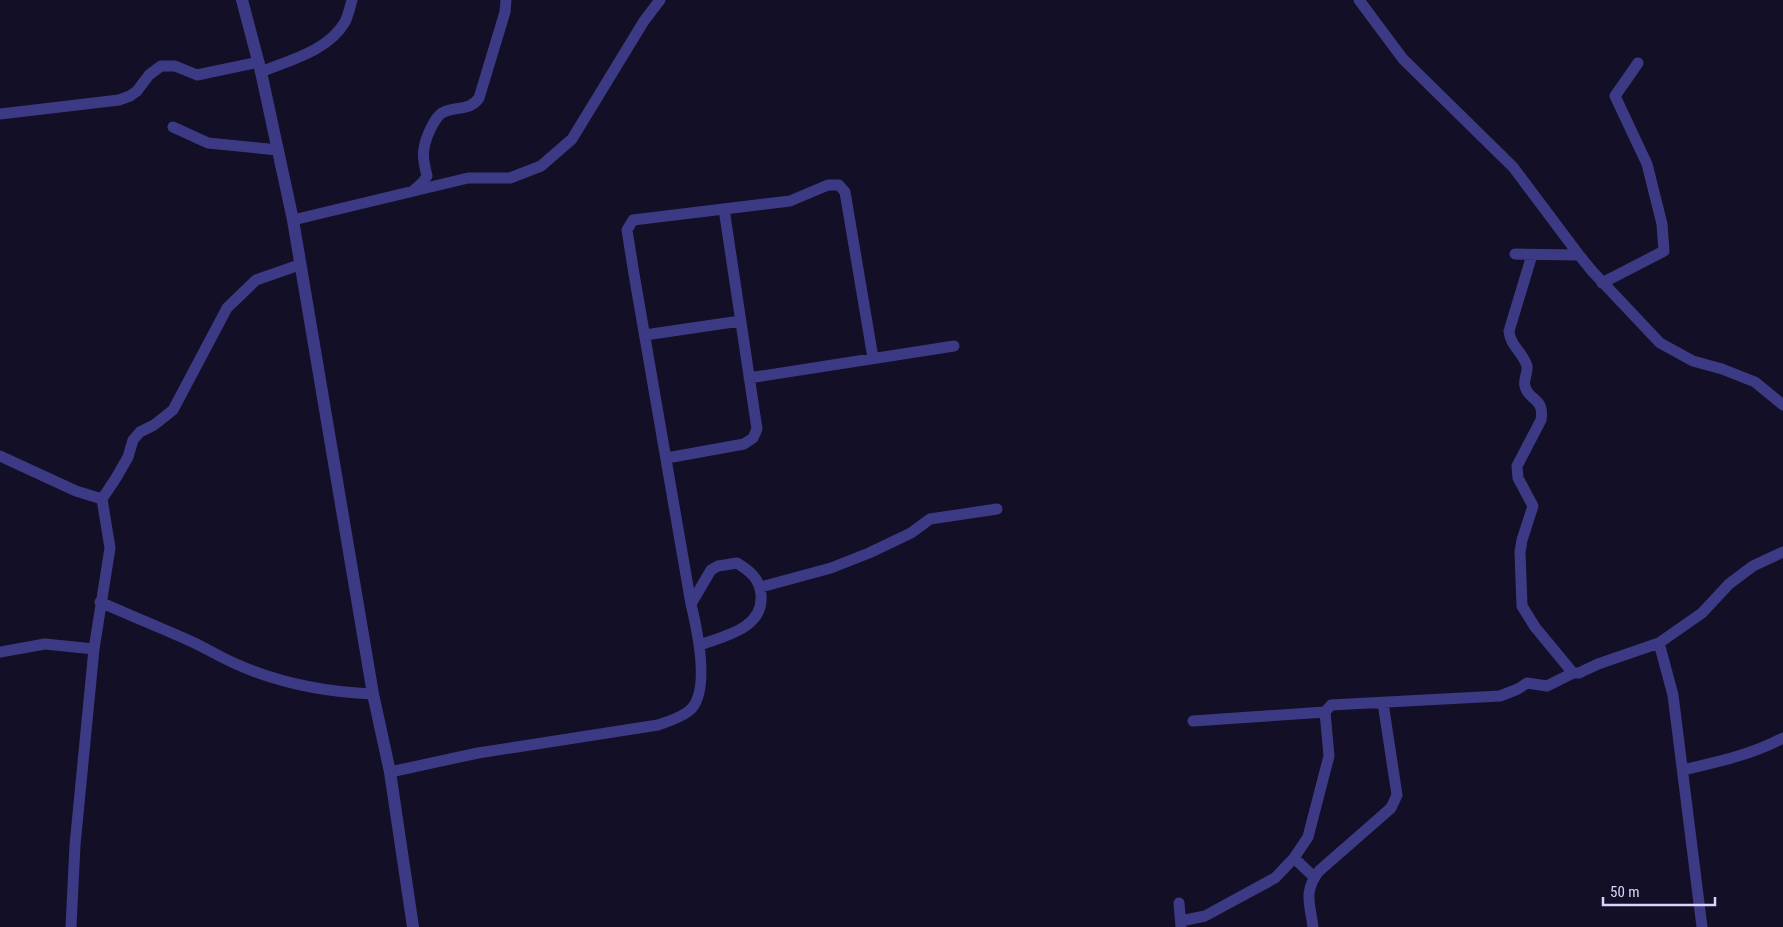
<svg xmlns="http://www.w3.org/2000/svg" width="1783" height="927" viewBox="0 0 1783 927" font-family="'Roboto Condensed',sans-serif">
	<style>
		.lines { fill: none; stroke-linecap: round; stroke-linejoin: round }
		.minor { stroke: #3d3a85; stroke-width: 11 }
		.tertiary { stroke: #3d3a85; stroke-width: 12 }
	</style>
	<rect width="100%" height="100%" fill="#130f26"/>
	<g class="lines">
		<path class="minor" d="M 1359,0 L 1403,59 L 1513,167 L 1579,255
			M 261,72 C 290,60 328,51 345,22 C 348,16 350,7 352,0
			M 0,114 L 119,100 L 130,96 L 137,91 L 149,75 L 161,66 L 175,66 L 197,75 L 259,62
			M 173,127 L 208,143 L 278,150
			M 413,191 L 423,182 L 427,176 C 425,167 422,158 424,149 C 425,139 435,115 444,112 C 457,106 470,111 479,98 L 505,12 L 506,0
			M 293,220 L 468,178 L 510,178 L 541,166 L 572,139 L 644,21 L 660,0
			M 1515,254 L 1579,255 L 1592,271 L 1660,343 L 1693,361 L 1722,369 L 1755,382 L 1783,405
			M 1532,255 L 1509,331 C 1510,346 1523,352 1527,366 C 1528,373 1523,380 1525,386 C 1528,401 1545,397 1541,420 L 1517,466 L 1518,478 L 1533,506 L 1522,540 L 1520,552 L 1522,606 L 1535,627 L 1573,673 L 1579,673 L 1598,664 L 1659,643 L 1702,613 L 1729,584 L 1753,566 L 1783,552
			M 1602,283 L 1664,251 L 1662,224 L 1647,164 L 1615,96 L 1638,63
			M 645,335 L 740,321
			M 749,378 L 954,346
			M 0,456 L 76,491 L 102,499
			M 667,458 L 744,444 L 753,438 L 757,429 L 724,209
			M 761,587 L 831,568 L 869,553 L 911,533 L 930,519 L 997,509
			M 100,602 C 129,615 159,627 188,640 C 204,647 220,657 236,664 C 279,683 326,692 373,694
			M 691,604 L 711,570 L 718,566 L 737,563 C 750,571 760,579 761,595 C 764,628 725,636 700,645
			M 1659,643 L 1673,695 L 1702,927
			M 0,652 L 45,644 L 94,649
			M 1193,721 L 1325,712
			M 1683,770 C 1717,762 1751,755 1783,738
			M 390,772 L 478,753 L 658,725 C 669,721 681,718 690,710 C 711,691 697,629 691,604 L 634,274 L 627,230 L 633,220 L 790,201 L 828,185 L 839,185 L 845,192 L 873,358
			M 1294,858 L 1314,877
			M 1179,903 L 1181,927
			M 1181,921 L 1205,916 L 1275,878 L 1294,858 L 1308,837 L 1329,756 L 1325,712 L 1331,705 L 1500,696 L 1518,689 L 1527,683 L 1547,686 L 1573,673
			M 71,927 L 75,845 L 94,649 L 110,548 L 102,499 L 116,478 L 128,457 L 133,440 L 140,432 L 154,425 L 173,410 L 227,308 L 256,280 L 299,265
			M 1313,927 C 1310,903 1303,892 1319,871 L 1391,808 L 1397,795 L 1383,703"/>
		<path class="tertiary" d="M 242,0 L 261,72 L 293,220 L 373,694 L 390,772 L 413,927"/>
	</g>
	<path d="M1603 897v8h112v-8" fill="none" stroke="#d9d4ff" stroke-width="2.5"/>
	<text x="1610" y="897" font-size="15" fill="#d9d4ff" stroke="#130f26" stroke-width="4" paint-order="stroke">50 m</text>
</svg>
